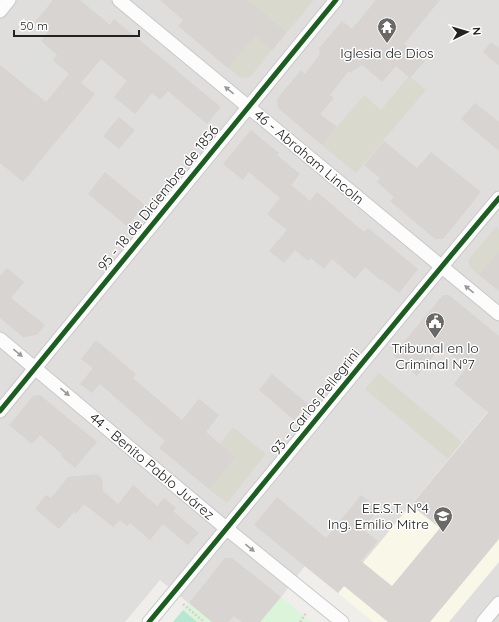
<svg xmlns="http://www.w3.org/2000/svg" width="499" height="622" viewBox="0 0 499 622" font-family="Quicksand,sans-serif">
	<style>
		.residential { fill: #dfdedc }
		.education { fill: #f8f7e8 }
		.religious { fill: #dededc }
		.construction { fill: #d9d9cd }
		.park { fill: #daf5da }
		.pitch { fill: #b7e6d2 }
		.building { fill: #d7d4d2 }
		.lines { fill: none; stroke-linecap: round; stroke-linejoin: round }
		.street-casing { stroke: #c9c8c7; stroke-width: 15 }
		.path { stroke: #dccecd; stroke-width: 2.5; stroke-dasharray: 2 2; stroke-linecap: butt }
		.street { stroke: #fdfcfc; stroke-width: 13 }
		.cycleway-casing { stroke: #fff; stroke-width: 8 }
		.cycleway { stroke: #1b5e20; stroke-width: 5 }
		.oneway { fill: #9a9a9a }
		.labels { text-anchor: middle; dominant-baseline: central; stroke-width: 3; stroke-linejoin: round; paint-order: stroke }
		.poi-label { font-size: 14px; fill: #222; stroke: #fff }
		.street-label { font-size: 14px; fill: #222; stroke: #fff }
	</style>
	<rect width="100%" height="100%" fill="#f0eeeb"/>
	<path class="residential" d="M 0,0 L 499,0 L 499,622 L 374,622 L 305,566 L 262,622 L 212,622 L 160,580 L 125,622 L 0,622 Z"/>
	<path class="education" d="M 499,398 L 499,562 L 449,622 L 373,622 L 338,593 Z"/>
	<path class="religious" d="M 75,0 L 91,0 L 98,6 L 29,89 L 13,75 Z
		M 356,4 L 440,73 L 426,90 L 342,21 Z"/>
	<path class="construction" d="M 247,0 L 314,0 L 287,32 Z
		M 255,36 L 272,50 L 250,77 L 241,78 L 228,68 Z
		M 409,76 L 426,90 L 356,173 L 322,145 L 364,95 L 381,110 Z
		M 496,227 L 499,230 L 499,257 L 496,255 L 479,275 L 470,267 L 468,260 Z
		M 379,373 L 462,442 L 448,459 L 365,389 Z
		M 233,427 L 266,454 L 227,503 L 209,489 L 236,457 L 220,444 Z"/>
	<path class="park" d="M 281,597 L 311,622 L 260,622 Z
		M 189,603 L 212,622 L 173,622 Z"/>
	<path class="pitch" d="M 183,610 L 197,622 L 173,622 Z"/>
	<path class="building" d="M 53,0 L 80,0 L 110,25 L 114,19 L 221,107 L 207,124 L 168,91 L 160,100 L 152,93 L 135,114 L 114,97 L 127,81 L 101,59 L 81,83 L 95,94 L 23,182 L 0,163 L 0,65 L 46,102 L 69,74 L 53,60 L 57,55 L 41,41 L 48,32 L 35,22 Z
		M 160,0 L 247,0 L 287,32 L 272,50 L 255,36 L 228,68 L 178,26 L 183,20 Z
		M 376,0 L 440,0 L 404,44 L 425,61 L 410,78 L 396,66 L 382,82 L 362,65 L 351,72 L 348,72 L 330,95 L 334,98 L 320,114 L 337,127 L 322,145 L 278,108 L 277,99 L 301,70 L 305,74 L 320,54 L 319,48 L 342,21 L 352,29 Z
		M 491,42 L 499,48 L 499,66 L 483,52 Z
		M 475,103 L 499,122 L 499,151 L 461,119 Z
		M 119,117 L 135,130 L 119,149 L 103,136 Z
		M 251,130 L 279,153 L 277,155 L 300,174 L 291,185 L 310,201 L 317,192 L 364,232 L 368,228 L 418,269 L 399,293 L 381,279 L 380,280 L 365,267 L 355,279 L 332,259 L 324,269 L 311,258 L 308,261 L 295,250 L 284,263 L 269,251 L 287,230 L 267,214 L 280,198 L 249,172 L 243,180 L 223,164 Z
		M 384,141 L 417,168 L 431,152 L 481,192 L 443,239 L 435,239 L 390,201 L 394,197 L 377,182 L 380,178 L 364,165 Z
		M 105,172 L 145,205 L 127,226 L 88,194 Z
		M 499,251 L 499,291 L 479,275 Z
		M 7,268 L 24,282 L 11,298 L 45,325 L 37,335 L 23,337 L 0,318 L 0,276 Z
		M 443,295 L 449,295 L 499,336 L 499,539 L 430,622 L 388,622 L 344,586 L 338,593 L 254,525 L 277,497 L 326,538 L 361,495 L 378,509 L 362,529 L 378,541 L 361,561 L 392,586 L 440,528 L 411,505 L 488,412 L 454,384 L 467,367 L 441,347 L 417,376 L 393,355 Z
		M 96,340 L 136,374 L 133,378 L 182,420 L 199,399 L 219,415 L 206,432 L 236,457 L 209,489 L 159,448 L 165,441 L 100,384 L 92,393 L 80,384 L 93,368 L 81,359 Z
		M 272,374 L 308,404 L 294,420 L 259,390 Z
		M 40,395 L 97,442 L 75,468 L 61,456 L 62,454 L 40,435 L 32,444 L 9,425 L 33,396 Z
		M 97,474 L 102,478 L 103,491 L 118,504 L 133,485 L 157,506 L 164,498 L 176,508 L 173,511 L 199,533 L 188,545 L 163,524 L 150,540 L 130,523 L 127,526 L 120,520 L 113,527 L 84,504 L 76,514 L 74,512 L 59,529 L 35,509 L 46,495 L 51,498 L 68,477 Z
		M 225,558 L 232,558 L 281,597 L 260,622 L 242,622 L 234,616 L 228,622 L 212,622 L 189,603 Z"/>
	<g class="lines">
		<defs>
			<path id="street" d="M 119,0 L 499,314
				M 0,11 L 9,0
				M 0,339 L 227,529 L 342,622
				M 0,411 L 336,0
				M 149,622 C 267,481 381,338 499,198
				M 483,622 L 499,603"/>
		</defs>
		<use href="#street" class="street-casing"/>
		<path class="path" d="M 183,604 L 204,622
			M 300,622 L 306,613"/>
		<use href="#street" class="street"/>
		<defs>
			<path id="cycleway" d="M 0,411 L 336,0
				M 149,622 C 267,481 381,338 499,198"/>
		</defs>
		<use href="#cycleway" class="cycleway-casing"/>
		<use href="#cycleway" class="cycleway"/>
	</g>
	<defs><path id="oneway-solid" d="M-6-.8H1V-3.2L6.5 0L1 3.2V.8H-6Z"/></defs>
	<g class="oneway">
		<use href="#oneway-solid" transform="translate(229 90) rotate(-141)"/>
		<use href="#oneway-solid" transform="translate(469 289) rotate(-141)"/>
		<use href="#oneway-solid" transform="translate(18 353) rotate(39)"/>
		<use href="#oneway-solid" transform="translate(65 392) rotate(40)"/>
		<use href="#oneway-solid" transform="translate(250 548) rotate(39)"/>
	</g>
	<defs>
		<symbol id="temple-pin" viewBox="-11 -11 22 30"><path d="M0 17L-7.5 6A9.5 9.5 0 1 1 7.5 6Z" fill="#6a6968" stroke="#fff"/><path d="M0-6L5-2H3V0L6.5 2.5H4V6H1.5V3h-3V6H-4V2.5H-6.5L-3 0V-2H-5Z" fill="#fff"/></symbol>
		<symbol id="civic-pin" viewBox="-11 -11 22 30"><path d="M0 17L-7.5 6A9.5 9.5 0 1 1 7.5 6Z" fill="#6a6968" stroke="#fff"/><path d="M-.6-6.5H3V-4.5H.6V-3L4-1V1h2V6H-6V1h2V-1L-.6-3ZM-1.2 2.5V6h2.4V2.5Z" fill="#fff"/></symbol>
		<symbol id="school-pin" viewBox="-11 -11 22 30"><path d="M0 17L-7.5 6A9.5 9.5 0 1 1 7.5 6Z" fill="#6a6968" stroke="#fff"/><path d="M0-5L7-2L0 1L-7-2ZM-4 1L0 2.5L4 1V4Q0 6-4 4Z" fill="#fff"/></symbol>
	</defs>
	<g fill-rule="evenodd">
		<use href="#temple-pin" x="376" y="16" width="22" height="30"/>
		<use href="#civic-pin" x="424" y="311" width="22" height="30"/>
		<use href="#school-pin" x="432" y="505" width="22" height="30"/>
	</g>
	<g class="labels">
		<g class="poi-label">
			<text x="387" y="53">Iglesia de Dios</text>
			<text x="435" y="348">Tribunal en lo<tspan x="435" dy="16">Criminal Nº7</tspan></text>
			<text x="429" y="508" text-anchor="end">E.E.S.T. Nº4<tspan x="429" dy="16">Ing. Emilio Mitre</tspan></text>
		</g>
		<g class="street-label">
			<text transform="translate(309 157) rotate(40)">46 - Abraham Lincoln</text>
			<text transform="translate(158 198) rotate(-51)">95 - 18 de Diciembre de 1856</text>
			<text transform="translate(315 402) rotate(-51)">93 - Carlos Pellegrini</text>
			<text transform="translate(152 466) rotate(40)">44 - Benito Pablo Juárez</text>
		</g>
	</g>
	<g transform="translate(467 32) rotate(85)" stroke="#ffffff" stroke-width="3" paint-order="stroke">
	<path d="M0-3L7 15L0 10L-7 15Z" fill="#222222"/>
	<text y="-6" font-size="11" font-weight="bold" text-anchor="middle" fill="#222222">N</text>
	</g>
	<path d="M14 30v6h125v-6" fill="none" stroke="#222222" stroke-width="2"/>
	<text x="20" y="30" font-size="12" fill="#222222" stroke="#ffffff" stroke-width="3" paint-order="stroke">50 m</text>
</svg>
